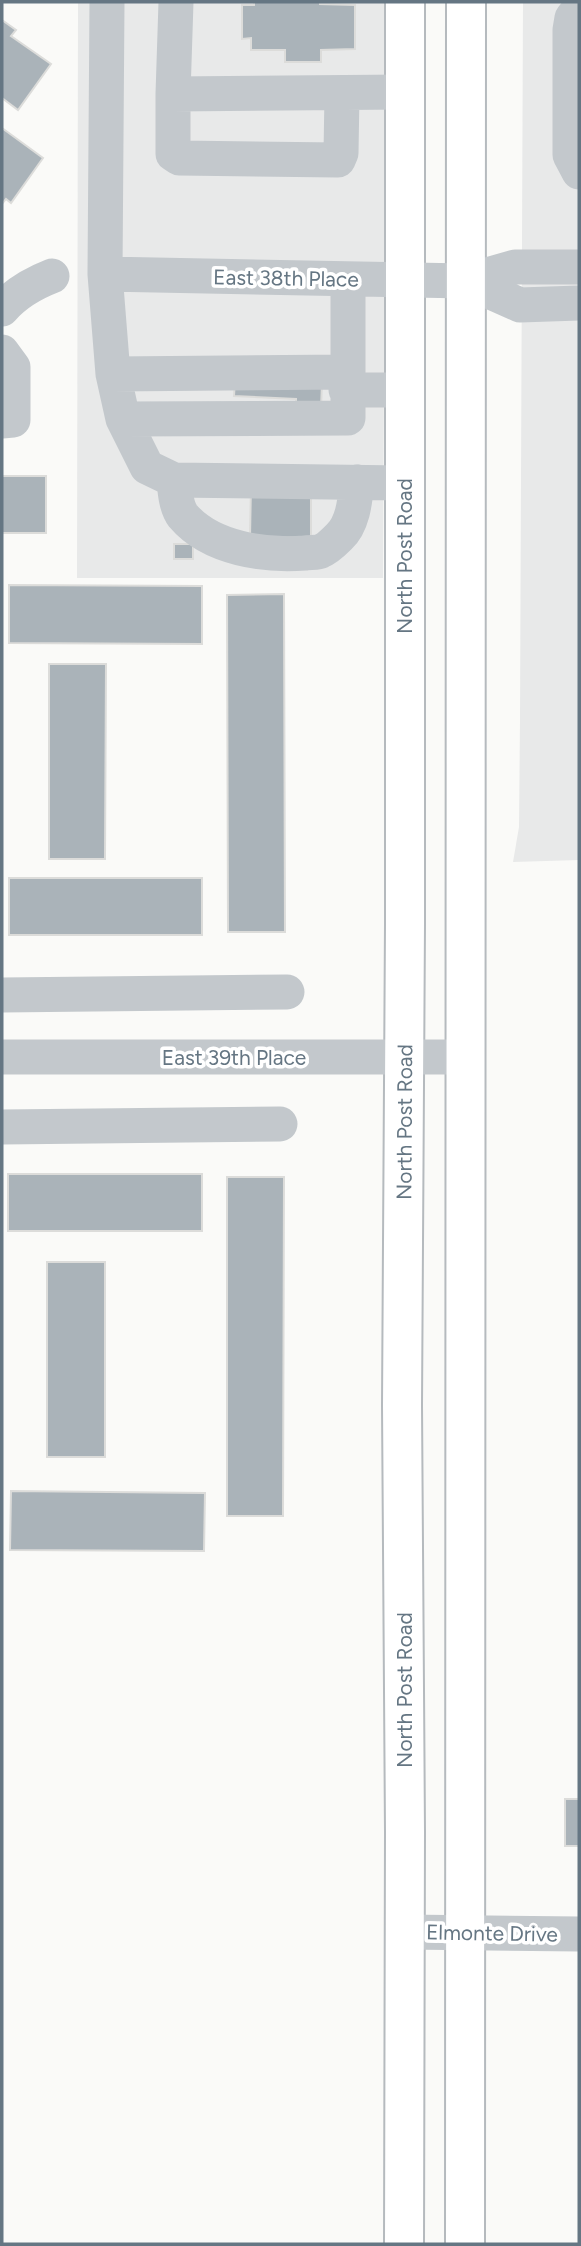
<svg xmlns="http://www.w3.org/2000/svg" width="581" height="2246" viewBox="0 0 581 2246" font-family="Figtree,sans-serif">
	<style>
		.built { fill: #e8e9e9 }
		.building { fill: #aab3b9; stroke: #dcdcda; stroke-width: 2 }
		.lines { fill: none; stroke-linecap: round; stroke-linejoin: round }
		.major-casing { stroke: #b5babe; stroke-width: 42 }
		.minor { stroke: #c3c8cc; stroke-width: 35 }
		.major { stroke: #fff; stroke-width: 38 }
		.labels { text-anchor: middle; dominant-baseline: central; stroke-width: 7; stroke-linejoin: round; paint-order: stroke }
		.street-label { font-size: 21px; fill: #657683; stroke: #fff }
	</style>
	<rect width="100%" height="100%" fill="#fafaf8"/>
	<path class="built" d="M 78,2 L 386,2 L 383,578 L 77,578 Z
		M 523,2 L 579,2 L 579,860 L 513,862 L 519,827 L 520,720 Z"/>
	<path class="building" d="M 254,2 L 320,2 L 320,4 L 355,5 L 355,49 L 321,50 L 321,62 L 285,62 L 285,50 L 251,50 L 251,38 L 242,39 L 242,5 L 254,5 Z
		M 2,20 L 16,30 L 11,36 L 51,64 L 18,110 L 2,98 Z
		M 2,128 L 43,158 L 11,203 L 6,199 L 2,204 Z
		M 235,379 L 322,383 L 321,408 L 296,407 L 296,399 L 234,396 Z
		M 2,476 L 46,476 L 46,533 L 2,533 Z
		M 251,485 L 311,486 L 311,538 L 250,537 Z
		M 174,544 L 193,544 L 193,559 L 174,559 Z
		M 9,585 L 202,586 L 202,644 L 9,643 Z
		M 284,594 L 285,932 L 228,932 L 227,595 Z
		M 49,664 L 106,664 L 105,859 L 49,859 Z
		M 9,878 L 202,878 L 202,935 L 9,935 Z
		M 8,1174 L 202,1174 L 202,1231 L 8,1231 Z
		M 227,1177 L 284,1177 L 283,1516 L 227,1516 Z
		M 47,1262 L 105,1262 L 105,1457 L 47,1457 Z
		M 11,1491 L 205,1493 L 204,1551 L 10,1550 Z
		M 565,1799 L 579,1799 L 579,1846 L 565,1846 Z"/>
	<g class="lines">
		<defs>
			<g id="major">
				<path id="s1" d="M 404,2244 L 405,1832 L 402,1405 L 405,924 L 405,2"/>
				<path d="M 465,2244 L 466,2"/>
			</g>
		</defs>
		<use href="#major" class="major-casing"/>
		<path class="minor" d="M 107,2 L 105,274 L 113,374 L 123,419 L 147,467 L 174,480 L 404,483
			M 176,2 L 173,94 L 405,92
			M 579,9 L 572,18 L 570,30 L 570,155 L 579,172
			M 173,94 L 173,154 L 179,158 L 338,160 L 341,153 L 342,94
			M 105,274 L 466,281 L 515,267 L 579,267
			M 466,281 L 520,305 L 579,303
			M 2,309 C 15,294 34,283 52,276
			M 2,352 L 13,367 L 13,420 L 2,421
			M 113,374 L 346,372
			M 346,390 L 404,390
			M 123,419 L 348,418 L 348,279
			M 174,480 C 175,491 176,507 183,516 C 211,549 265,556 305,553 C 310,552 317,553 321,551 C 327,549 334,542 339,537 C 353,524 355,501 357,482
			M 2,995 L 287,992
			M 2,1057 L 466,1057
			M 2,1127 L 280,1124
			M 405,1932 L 579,1934"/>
		<use href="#major" class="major"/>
	</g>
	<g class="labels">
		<g class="street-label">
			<text transform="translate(286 278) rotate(1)">East 38th Place</text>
			<text transform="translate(404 556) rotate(-90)">North Post Road</text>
			<text x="234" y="1057">East 39th Place</text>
			<text stroke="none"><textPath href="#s1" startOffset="1122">North Post Road</textPath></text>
			<text transform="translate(404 1690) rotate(-90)">North Post Road</text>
			<text transform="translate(492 1933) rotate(1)">Elmonte Drive</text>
		</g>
	</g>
	<rect width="581" height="2246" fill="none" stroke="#657683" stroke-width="7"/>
</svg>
